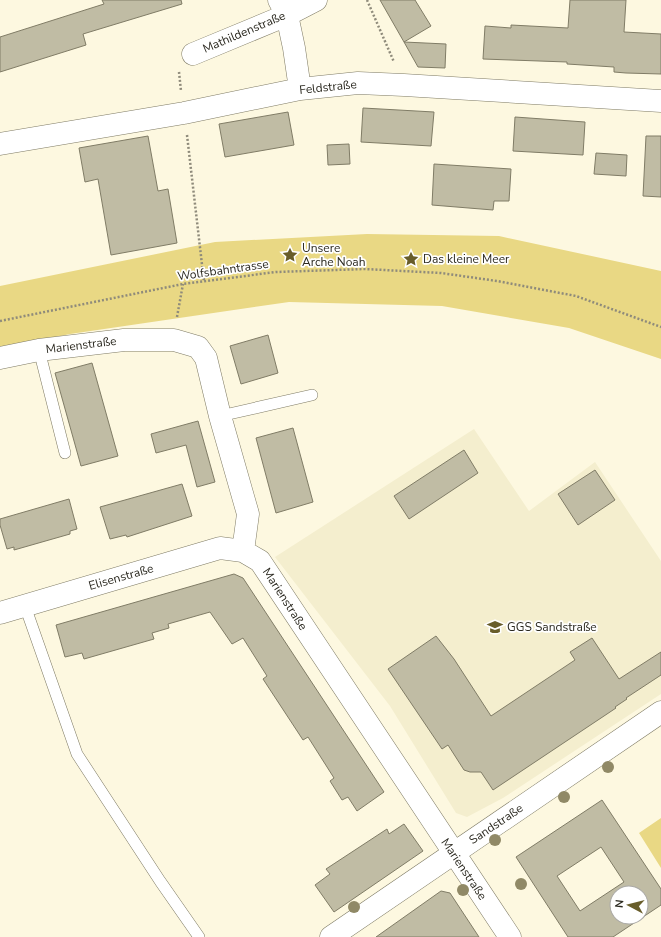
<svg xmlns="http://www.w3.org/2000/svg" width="661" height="937" viewBox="0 0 661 937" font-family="'Nunito Sans',sans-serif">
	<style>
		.built { fill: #f4eece }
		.green { fill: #e9d884 }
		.building { fill: #c0bca4; stroke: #807c66; fill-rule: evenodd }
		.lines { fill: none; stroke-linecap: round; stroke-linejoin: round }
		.lane-casing { stroke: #7f7b65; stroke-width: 12 }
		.street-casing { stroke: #7f7b65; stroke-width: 23 }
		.path { stroke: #8f8b7b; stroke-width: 2.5; stroke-dasharray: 2 2; stroke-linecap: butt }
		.lane { stroke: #fff; stroke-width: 11 }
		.street { stroke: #fff; stroke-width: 22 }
		.tree { fill: #908966 }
		.labels { text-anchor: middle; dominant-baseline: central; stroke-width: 3.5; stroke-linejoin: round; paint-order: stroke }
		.street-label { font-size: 12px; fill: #2b2920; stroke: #fff }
		.poi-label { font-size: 12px; fill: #2b2920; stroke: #fff; text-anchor: start }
	</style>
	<rect width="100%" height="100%" fill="#fdf8e0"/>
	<path class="built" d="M 474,429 L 529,511 L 595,462 L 661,561 L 661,694 L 503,798 L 467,817 L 456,813 L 390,706 L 275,557 Z"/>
	<path class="green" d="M 367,234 L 499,236 L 661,271 L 661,359 L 569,328 L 442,306 L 289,302 L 70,334 L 0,349 L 0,286 L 215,242 Z
		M 661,818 L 661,868 L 639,833 Z"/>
	<path class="building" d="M 102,0 L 181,0 L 182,4 L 83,34 L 86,45 L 0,72 L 0,37 L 104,4 Z
		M 380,0 L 415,0 L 431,26 L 404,42 Z
		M 570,0 L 626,0 L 624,32 L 661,34 L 661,74 L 626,73 L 614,72 L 614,67 L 567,64 L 567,62 L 483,59 L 485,26 L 511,28 L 511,25 L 568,28 Z
		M 404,42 L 446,44 L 445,68 L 418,67 Z
		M 363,108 L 434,112 L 431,146 L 361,142 Z
		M 288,112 L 294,145 L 225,157 L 219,124 Z
		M 515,117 L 585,122 L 583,155 L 513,151 Z
		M 148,136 L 158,191 L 168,189 L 177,243 L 111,255 L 98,179 L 85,182 L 79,148 Z
		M 646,136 L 661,136 L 661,197 L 643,196 Z
		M 349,144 L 350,164 L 328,165 L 327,145 Z
		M 596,153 L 627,155 L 626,176 L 594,174 Z
		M 434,164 L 511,169 L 509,201 L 494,201 L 493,210 L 432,205 Z
		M 268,335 L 278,373 L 241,384 L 230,346 Z
		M 92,363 L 118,456 L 81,466 L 55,373 Z
		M 198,421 L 215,482 L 197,487 L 186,445 L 156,453 L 151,434 Z
		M 293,428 L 313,502 L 276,513 L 256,438 Z
		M 464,450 L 478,473 L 409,519 L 394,496 Z
		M 595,470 L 615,500 L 578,525 L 558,494 Z
		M 182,484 L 192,516 L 127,537 L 126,535 L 110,539 L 100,507 Z
		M 69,499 L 77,529 L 70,531 L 70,534 L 14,550 L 14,547 L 7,549 L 0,525 L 0,519 Z
		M 234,574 L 243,578 L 384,792 L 357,811 L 348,797 L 342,800 L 330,781 L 334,778 L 308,737 L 303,740 L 263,679 L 267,676 L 243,638 L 232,644 L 210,612 L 168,624 L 169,628 L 152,633 L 154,639 L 84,659 L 82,653 L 65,657 L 56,625 Z
		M 436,636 L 454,659 L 491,716 L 575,660 L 570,652 L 592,638 L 619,679 L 661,652 L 661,675 L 626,698 L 627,699 L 615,707 L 616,708 L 493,790 L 481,772 L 470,772 L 464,770 L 448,745 L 442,749 L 388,669 Z
		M 602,800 L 661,889 L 661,905 L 613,937 L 568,937 L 516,857 ZM 601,847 L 624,882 L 580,911 L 557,876 ZM 617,893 L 641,893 L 641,917 L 617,917 Z
		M 404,824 L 423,851 L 334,912 L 315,885 L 330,874 L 326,869 L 387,829 L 389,834 Z
		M 441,891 L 450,893 L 479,937 L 376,937 Z"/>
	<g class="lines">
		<defs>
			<path id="lane" d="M 39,350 L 65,453
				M 220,416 L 312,395
				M 25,606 L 77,754 L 160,881 L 199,937"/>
			<path id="street" d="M 279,0 L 287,15 L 294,48 L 300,89
				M 193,54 L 287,15 L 316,0
				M 0,144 L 184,113 L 300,89 L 358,83 L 404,85 L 661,101
				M 0,358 L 39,350 L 124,340 L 174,340 L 198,347 L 206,358 L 220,416 L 248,514 L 243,551
				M 0,613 L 220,548 L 243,551 L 260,561 L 510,937
				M 331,937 L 661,712"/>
		</defs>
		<use href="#lane" class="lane-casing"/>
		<use href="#street" class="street-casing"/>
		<path class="path" d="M 367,0 L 394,62
			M 179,72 L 181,91
			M 187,135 L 204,282
			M 177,317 L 183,284
			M 0,321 L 183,284 L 276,272 L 365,269 L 441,273 L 497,281 L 576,296 L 661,327"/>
		<use href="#lane" class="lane"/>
		<use href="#street" class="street"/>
	</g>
	<g class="tree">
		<circle cx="608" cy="767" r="6"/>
		<circle cx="564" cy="797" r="6"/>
		<circle cx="495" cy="840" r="6"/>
		<circle cx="521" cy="884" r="6"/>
		<circle cx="463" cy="890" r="6"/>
		<circle cx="354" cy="907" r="6"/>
	</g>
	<defs>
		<symbol id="sight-bare" viewBox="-9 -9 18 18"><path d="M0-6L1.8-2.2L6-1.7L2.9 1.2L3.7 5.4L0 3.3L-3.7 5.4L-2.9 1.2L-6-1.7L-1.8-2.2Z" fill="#685d2a" stroke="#fff" stroke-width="2.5" paint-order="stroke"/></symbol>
		<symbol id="school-bare" viewBox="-9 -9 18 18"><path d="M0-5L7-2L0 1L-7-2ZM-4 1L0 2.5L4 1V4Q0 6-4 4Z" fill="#685d2a" stroke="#fff" stroke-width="2.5" paint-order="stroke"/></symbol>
	</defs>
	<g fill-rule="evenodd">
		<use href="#sight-bare" x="279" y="244" width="22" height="22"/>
		<use href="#sight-bare" x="400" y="248" width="22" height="22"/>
		<use href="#school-bare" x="484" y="616" width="22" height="22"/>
	</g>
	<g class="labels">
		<g class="street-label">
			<text transform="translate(244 32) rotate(-23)">Mathildenstraße</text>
			<text transform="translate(328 87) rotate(-6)">Feldstraße</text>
			<text transform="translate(223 270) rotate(-8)">Wolfsbahntrasse</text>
			<text transform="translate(81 345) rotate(-7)">Marienstraße</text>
			<text transform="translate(121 577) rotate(-16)">Elisenstraße</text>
			<text transform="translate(285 599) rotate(57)">Marienstraße</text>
			<text transform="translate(496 824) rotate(-34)">Sandstraße</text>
			<text transform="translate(464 869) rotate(56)">Marienstraße</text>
		</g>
		<g class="poi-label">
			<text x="302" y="248">Unsere<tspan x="302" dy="14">Arche Noah</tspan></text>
			<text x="423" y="259">Das kleine Meer</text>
			<text x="507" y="627">GGS Sandstraße</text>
		</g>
	</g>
	<g transform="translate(629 905) rotate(277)"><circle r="19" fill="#ffffff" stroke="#aaa9a6"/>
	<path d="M0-3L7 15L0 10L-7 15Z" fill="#685d2a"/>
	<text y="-6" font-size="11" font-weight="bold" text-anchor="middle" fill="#2b2920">N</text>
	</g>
</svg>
